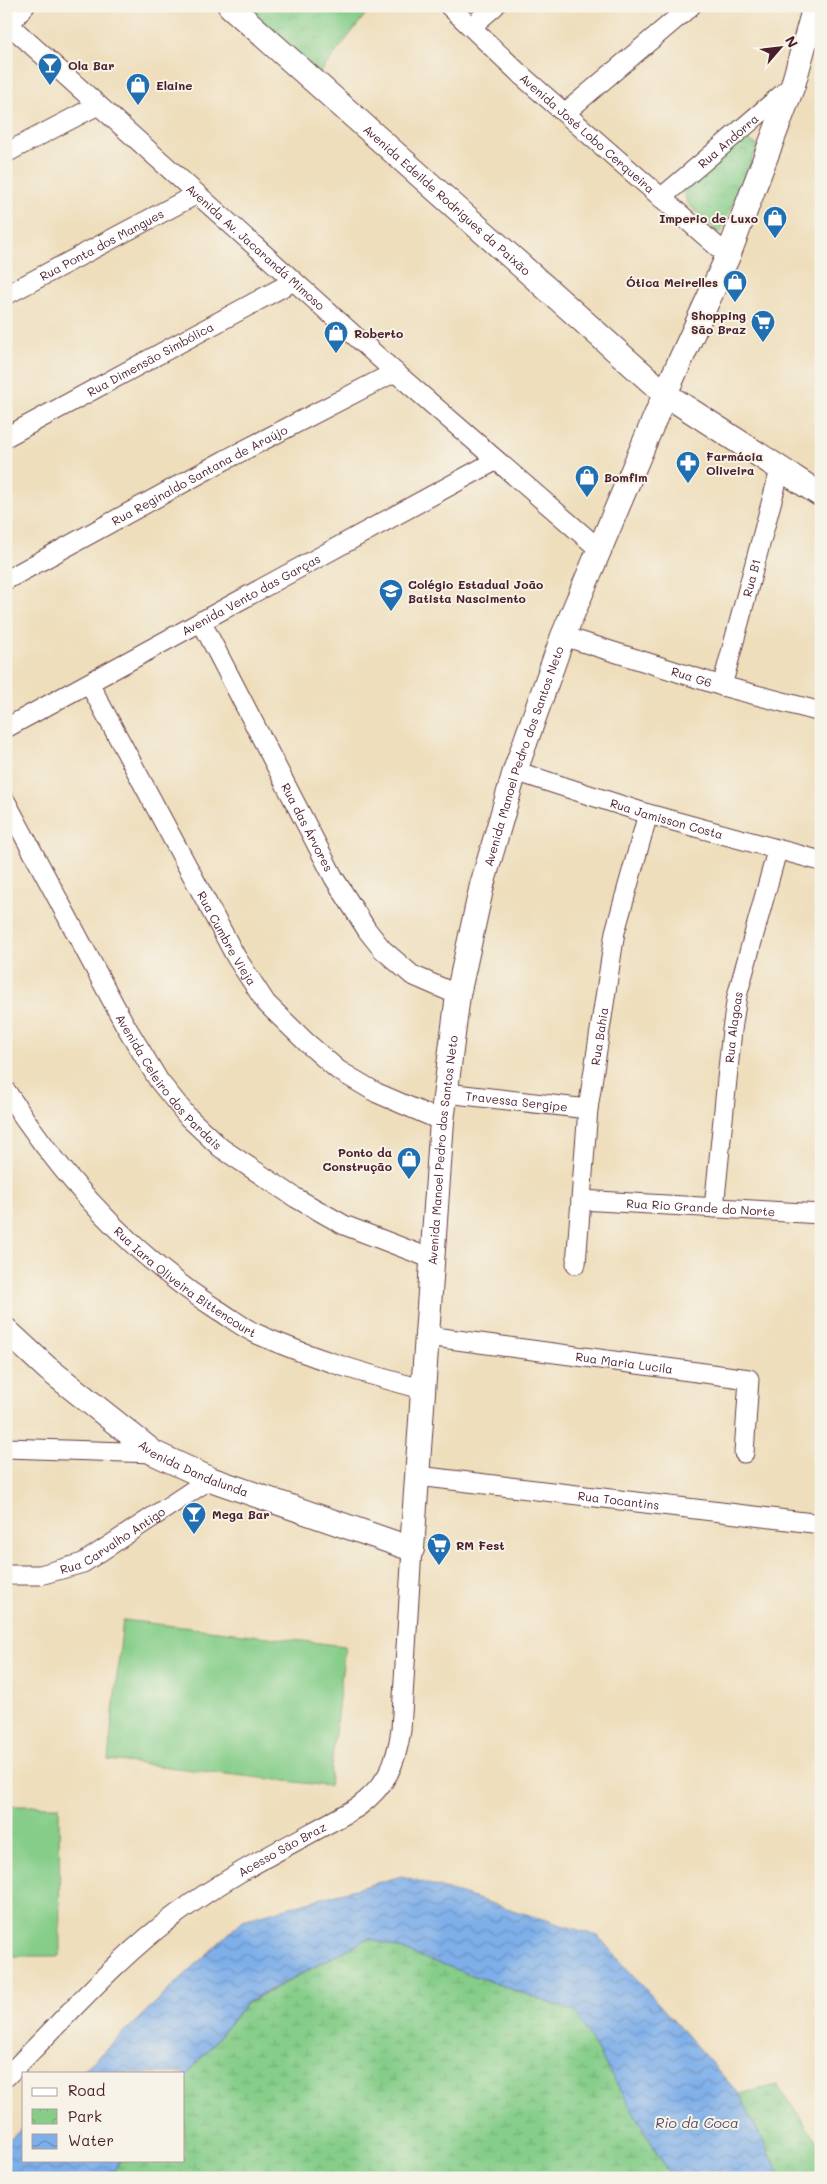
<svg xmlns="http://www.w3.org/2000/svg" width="827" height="2184" viewBox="0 0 827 2184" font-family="Mali,sans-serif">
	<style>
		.grass { fill: #85cd89; stroke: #68765a }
		.wetland { fill: url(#wetland-marsh); stroke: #68765a }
		.park { fill: url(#park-crowns); stroke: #68765a }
		.water { fill: url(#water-waves); stroke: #64678a }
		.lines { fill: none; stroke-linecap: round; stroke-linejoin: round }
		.minor-casing { stroke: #633c41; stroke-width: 21 }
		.tertiary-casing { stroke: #633c41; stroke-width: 26 }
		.minor { stroke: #fff; stroke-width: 19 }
		.tertiary { stroke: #fff; stroke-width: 24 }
		.labels { text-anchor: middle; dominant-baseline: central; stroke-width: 4; stroke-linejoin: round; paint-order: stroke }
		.poi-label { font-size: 12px; font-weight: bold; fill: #4a1f2b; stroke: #f7f3e8; text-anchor: start }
		.street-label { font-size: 12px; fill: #4a1f2b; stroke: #f7f3e8 }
		.water-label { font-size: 14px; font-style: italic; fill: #5c516e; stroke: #f7f3e8 }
	</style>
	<defs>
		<pattern id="wetland-marsh" width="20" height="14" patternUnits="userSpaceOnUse" patternTransform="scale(1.25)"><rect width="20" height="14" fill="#85cd89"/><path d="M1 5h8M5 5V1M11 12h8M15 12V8" fill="none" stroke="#74b076"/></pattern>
		<pattern id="park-crowns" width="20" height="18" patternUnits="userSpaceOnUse" patternTransform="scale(1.25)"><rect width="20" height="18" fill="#85cd89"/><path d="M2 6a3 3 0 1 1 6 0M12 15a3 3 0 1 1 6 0" fill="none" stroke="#74b076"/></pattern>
		<pattern id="water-waves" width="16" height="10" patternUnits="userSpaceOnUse" patternTransform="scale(1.25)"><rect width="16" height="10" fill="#7eafe9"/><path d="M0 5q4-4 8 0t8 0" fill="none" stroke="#698ebd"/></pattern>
	</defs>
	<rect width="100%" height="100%" fill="#f7f3e8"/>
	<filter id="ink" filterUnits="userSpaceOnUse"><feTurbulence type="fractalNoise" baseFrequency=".02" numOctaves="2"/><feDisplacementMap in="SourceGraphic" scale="10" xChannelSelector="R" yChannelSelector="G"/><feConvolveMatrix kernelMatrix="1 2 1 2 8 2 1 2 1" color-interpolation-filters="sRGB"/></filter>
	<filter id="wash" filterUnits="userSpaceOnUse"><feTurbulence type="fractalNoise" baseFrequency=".0096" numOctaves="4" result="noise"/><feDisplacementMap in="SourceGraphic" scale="20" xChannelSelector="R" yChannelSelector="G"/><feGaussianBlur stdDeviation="1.12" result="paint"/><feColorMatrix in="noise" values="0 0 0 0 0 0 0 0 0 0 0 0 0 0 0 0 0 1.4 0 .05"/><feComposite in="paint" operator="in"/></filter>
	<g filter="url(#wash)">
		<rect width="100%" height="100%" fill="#eedebc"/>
		<path class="grass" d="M 123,1620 L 345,1646 L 329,1786 L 108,1760 Z
			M 6,1806 L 59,1806 L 60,1956 L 6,1956 Z"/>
		<path class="wetland" d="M 369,1938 L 575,2012 L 672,2178 L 110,2178 L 120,2160 L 184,2160 L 184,2079 L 247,2003 Z
			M 777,2085 L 821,2147 L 821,2178 L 782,2178 L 739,2094 Z"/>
		<path class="park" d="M 245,6 L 372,6 L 320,73 Z
			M 744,137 L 758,146 L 720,234 L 687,203 L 684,191 Z"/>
		<path class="water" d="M 402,1876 L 598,1936 L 739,2094 L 782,2178 L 672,2178 L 575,2012 L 369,1938 L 247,2002 L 184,2079 L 184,2073 L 81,2073 L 243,1920 Z
			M 24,2127 L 24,2160 L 120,2160 L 110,2178 L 6,2178 L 6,2143 Z"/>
	</g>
	<g filter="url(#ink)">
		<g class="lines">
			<defs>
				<g id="minor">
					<path id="s1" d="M 449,6 L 521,75 L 728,256"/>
					<path id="s2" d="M 6,22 L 395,372 L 599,549"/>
					<path d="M 9,25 L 25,6"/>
					<path d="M 472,26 L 495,6"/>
					<path d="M 565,113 L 691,6"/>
					<path d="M 6,153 L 98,105"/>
					<path id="s3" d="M 661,198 L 793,85"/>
					<path id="s4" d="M 6,295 L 197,194"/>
					<path id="s5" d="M 6,437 L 294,281"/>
					<path id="s6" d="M 6,580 L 225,460 L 395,372"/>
					<path id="s7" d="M 201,621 L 334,878 L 367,930 L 382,949 L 412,975 L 458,995"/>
					<path id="s8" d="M 563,636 L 722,686 L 821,712"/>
					<path id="s9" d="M 89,683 L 236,957 L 266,1003 L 306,1042 L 338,1070 L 377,1093 L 442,1121"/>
					<path id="s10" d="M 722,686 L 780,470"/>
					<path id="s11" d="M 6,728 L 495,461"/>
					<path id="s12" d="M 515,771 L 648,814 L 821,861"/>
					<path id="s13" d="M 6,802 L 124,1023 L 159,1081 L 188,1117 L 221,1148 L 296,1198 L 344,1225 L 432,1259"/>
					<path id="s14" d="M 6,1091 C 62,1177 131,1255 218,1310 C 231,1318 243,1328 257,1334 C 311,1358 366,1374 422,1389"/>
					<path id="s15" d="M 446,1093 L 588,1109"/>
					<path id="s16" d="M 581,1200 L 821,1214"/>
					<path id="s17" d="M 714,1208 L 732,1030 L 737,996 L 777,851"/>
					<path id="s18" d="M 576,1264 L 588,1109 L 615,932 L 648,814"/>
					<path id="s19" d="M 427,1336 L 749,1379 L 744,1453"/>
					<path d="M 6,1448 L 154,1453"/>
					<path id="s20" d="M 418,1476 L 821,1524"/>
					<path id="s21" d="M 6,1575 L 40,1575 L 83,1563 L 210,1479"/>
					<path id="s22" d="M 6,2077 C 62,2022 115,1959 178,1913 C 233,1872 298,1841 358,1807 C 386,1786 396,1765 401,1730 L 412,1549"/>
				</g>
				<g id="tertiary">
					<path id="s23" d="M 230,6 L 665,394 L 821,495"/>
					<path id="s24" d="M 6,1330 L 47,1368 L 154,1453 L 210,1479 L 412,1549 L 442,1121 L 458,995 L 482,885 L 515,771 L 563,636 L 665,394 L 728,256 L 793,85 L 815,6"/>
				</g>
			</defs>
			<use href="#minor" class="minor-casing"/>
			<use href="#tertiary" class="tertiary-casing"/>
			<use href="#minor" class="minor"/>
			<use href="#tertiary" class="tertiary"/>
		</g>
	</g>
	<defs>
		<symbol id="bar-pin" viewBox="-11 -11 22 30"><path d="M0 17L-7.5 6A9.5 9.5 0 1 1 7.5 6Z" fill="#1f6fb2" stroke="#f7f3e8"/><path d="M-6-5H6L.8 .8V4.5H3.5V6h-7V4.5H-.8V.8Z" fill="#fff"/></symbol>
		<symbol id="shop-pin" viewBox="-11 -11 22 30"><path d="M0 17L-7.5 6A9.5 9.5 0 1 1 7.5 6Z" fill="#1f6fb2" stroke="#f7f3e8"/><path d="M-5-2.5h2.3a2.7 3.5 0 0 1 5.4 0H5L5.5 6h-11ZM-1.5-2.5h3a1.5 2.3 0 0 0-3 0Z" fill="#fff"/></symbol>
		<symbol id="supermarket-pin" viewBox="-11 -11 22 30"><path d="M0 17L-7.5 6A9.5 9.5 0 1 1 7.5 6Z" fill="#1f6fb2" stroke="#f7f3e8"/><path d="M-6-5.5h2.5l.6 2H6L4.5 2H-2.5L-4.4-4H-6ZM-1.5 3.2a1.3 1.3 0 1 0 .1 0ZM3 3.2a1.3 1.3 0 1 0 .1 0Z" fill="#fff"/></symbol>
		<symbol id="pharmacy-pin" viewBox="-11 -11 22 30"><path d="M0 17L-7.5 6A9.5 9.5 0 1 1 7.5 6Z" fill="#1f6fb2" stroke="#f7f3e8"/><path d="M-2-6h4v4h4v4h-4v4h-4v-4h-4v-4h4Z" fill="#fff"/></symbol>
		<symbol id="school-pin" viewBox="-11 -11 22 30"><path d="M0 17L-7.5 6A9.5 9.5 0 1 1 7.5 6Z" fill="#1f6fb2" stroke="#f7f3e8"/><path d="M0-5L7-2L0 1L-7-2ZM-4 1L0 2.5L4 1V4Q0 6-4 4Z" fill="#fff"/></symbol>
	</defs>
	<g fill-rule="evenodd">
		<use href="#bar-pin" x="36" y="51" width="28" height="38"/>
		<use href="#shop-pin" x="124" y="71" width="28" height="38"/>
		<use href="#shop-pin" x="761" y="204" width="28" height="38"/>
		<use href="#shop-pin" x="721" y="268" width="28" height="38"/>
		<use href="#supermarket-pin" x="749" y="308" width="28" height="38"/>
		<use href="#shop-pin" x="322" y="319" width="28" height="38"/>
		<use href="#pharmacy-pin" x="674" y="449" width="28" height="38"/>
		<use href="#shop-pin" x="573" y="463" width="28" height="38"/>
		<use href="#school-pin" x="377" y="577" width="28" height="38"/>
		<use href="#shop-pin" x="395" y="1145" width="28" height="38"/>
		<use href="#bar-pin" x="180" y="1500" width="28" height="38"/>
		<use href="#supermarket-pin" x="425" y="1531" width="28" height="38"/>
	</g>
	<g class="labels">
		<g class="poi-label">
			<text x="68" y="65">Ola Bar</text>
			<text x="156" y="85">Elaine</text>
			<text x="758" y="218" text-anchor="end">Imperio de Luxo</text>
			<text x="718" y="282" text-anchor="end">Ótica Meirelles</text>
			<text x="746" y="315" text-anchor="end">Shopping<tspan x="746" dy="14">São Braz</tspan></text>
			<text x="354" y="333">Roberto</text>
			<text x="706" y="456">Farmácia<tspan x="706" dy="14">Oliveira</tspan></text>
			<text x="604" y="477">Bomfim</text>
			<text x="408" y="584">Colégio Estadual João<tspan x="408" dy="14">Batista Nascimento</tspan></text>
			<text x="392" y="1152" text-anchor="end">Ponto da<tspan x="392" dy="14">Construção</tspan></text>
			<text x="212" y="1514">Mega Bar</text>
			<text x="456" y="1545">RM Fest</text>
		</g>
		<g class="street-label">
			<text stroke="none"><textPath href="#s1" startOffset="188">Avenida José Lobo Cerqueira</textPath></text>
			<text stroke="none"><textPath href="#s3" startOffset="88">Rua Andorra</textPath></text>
			<text stroke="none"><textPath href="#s23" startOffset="291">Avenida Edeilde Rodrigues da Paixão</textPath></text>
			<text stroke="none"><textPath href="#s4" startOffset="108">Rua Ponta dos Mangues</textPath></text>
			<text stroke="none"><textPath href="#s2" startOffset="336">Avenida Av. Jacarandá Mimoso</textPath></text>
			<text stroke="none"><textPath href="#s5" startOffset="164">Rua Dimensão Simbólica</textPath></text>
			<text stroke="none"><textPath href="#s6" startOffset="220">Rua Reginaldo Santana de Araújo</textPath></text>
			<text stroke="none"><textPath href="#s10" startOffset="112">Rua B1</textPath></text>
			<text stroke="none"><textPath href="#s11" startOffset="279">Avenida Vento das Garças</textPath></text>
			<text stroke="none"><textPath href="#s8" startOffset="135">Rua G6</textPath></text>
			<text stroke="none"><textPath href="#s24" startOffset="1272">Avenida Manoel Pedro dos Santos Neto</textPath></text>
			<text stroke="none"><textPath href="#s12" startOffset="159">Rua Jamisson Costa</textPath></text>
			<text stroke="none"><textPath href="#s7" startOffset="232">Rua das Árvores</textPath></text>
			<text stroke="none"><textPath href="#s9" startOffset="290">Rua Cumbre Vieja</textPath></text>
			<text stroke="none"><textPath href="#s17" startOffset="182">Rua Alagoas</textPath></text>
			<text stroke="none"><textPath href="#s18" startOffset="229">Rua Bahia</textPath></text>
			<text stroke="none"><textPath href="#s13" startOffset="325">Avenida Celeiro dos Pardais</textPath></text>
			<text stroke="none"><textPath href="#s15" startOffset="71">Travessa Sergipe</textPath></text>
			<text stroke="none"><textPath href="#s24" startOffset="868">Avenida Manoel Pedro dos Santos Neto</textPath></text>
			<text stroke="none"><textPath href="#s16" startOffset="120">Rua Rio Grande do Norte</textPath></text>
			<text stroke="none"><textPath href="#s14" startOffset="264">Rua Iara Oliveira Bittencourt</textPath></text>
			<text stroke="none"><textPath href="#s19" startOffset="199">Rua Maria Lucila</textPath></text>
			<text stroke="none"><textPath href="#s24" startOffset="235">Avenida Dandalunda</textPath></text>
			<text stroke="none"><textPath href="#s20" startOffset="202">Rua Tocantins</textPath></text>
			<text stroke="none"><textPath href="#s21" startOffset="115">Rua Carvalho Antigo</textPath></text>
			<text stroke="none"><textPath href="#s22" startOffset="360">Acesso São Braz</textPath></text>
		</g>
		<g class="water-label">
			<text x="697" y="2122">Rio da Coca</text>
		</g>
	</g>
	<rect width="827" height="2184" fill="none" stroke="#f7f3e8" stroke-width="25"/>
	<rect x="22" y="2072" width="162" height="90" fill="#f7f3e8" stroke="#b29e9c"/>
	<rect x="32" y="2088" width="25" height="8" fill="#ffffff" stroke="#b29e9c"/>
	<text x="68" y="2096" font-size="15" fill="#4a1f2b">Road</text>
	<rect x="32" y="2109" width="25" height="15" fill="url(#park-crowns)" stroke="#b29e9c"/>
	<text x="68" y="2122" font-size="15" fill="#4a1f2b">Park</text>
	<rect x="32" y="2134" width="25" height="15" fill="url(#water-waves)" stroke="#b29e9c"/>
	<text x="68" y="2146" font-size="15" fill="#4a1f2b">Water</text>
	<g transform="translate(780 48) rotate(62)" stroke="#f7f3e8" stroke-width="4" paint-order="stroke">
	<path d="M0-4L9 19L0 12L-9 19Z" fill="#4a1f2b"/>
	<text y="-8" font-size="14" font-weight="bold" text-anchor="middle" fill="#4a1f2b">N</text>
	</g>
</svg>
